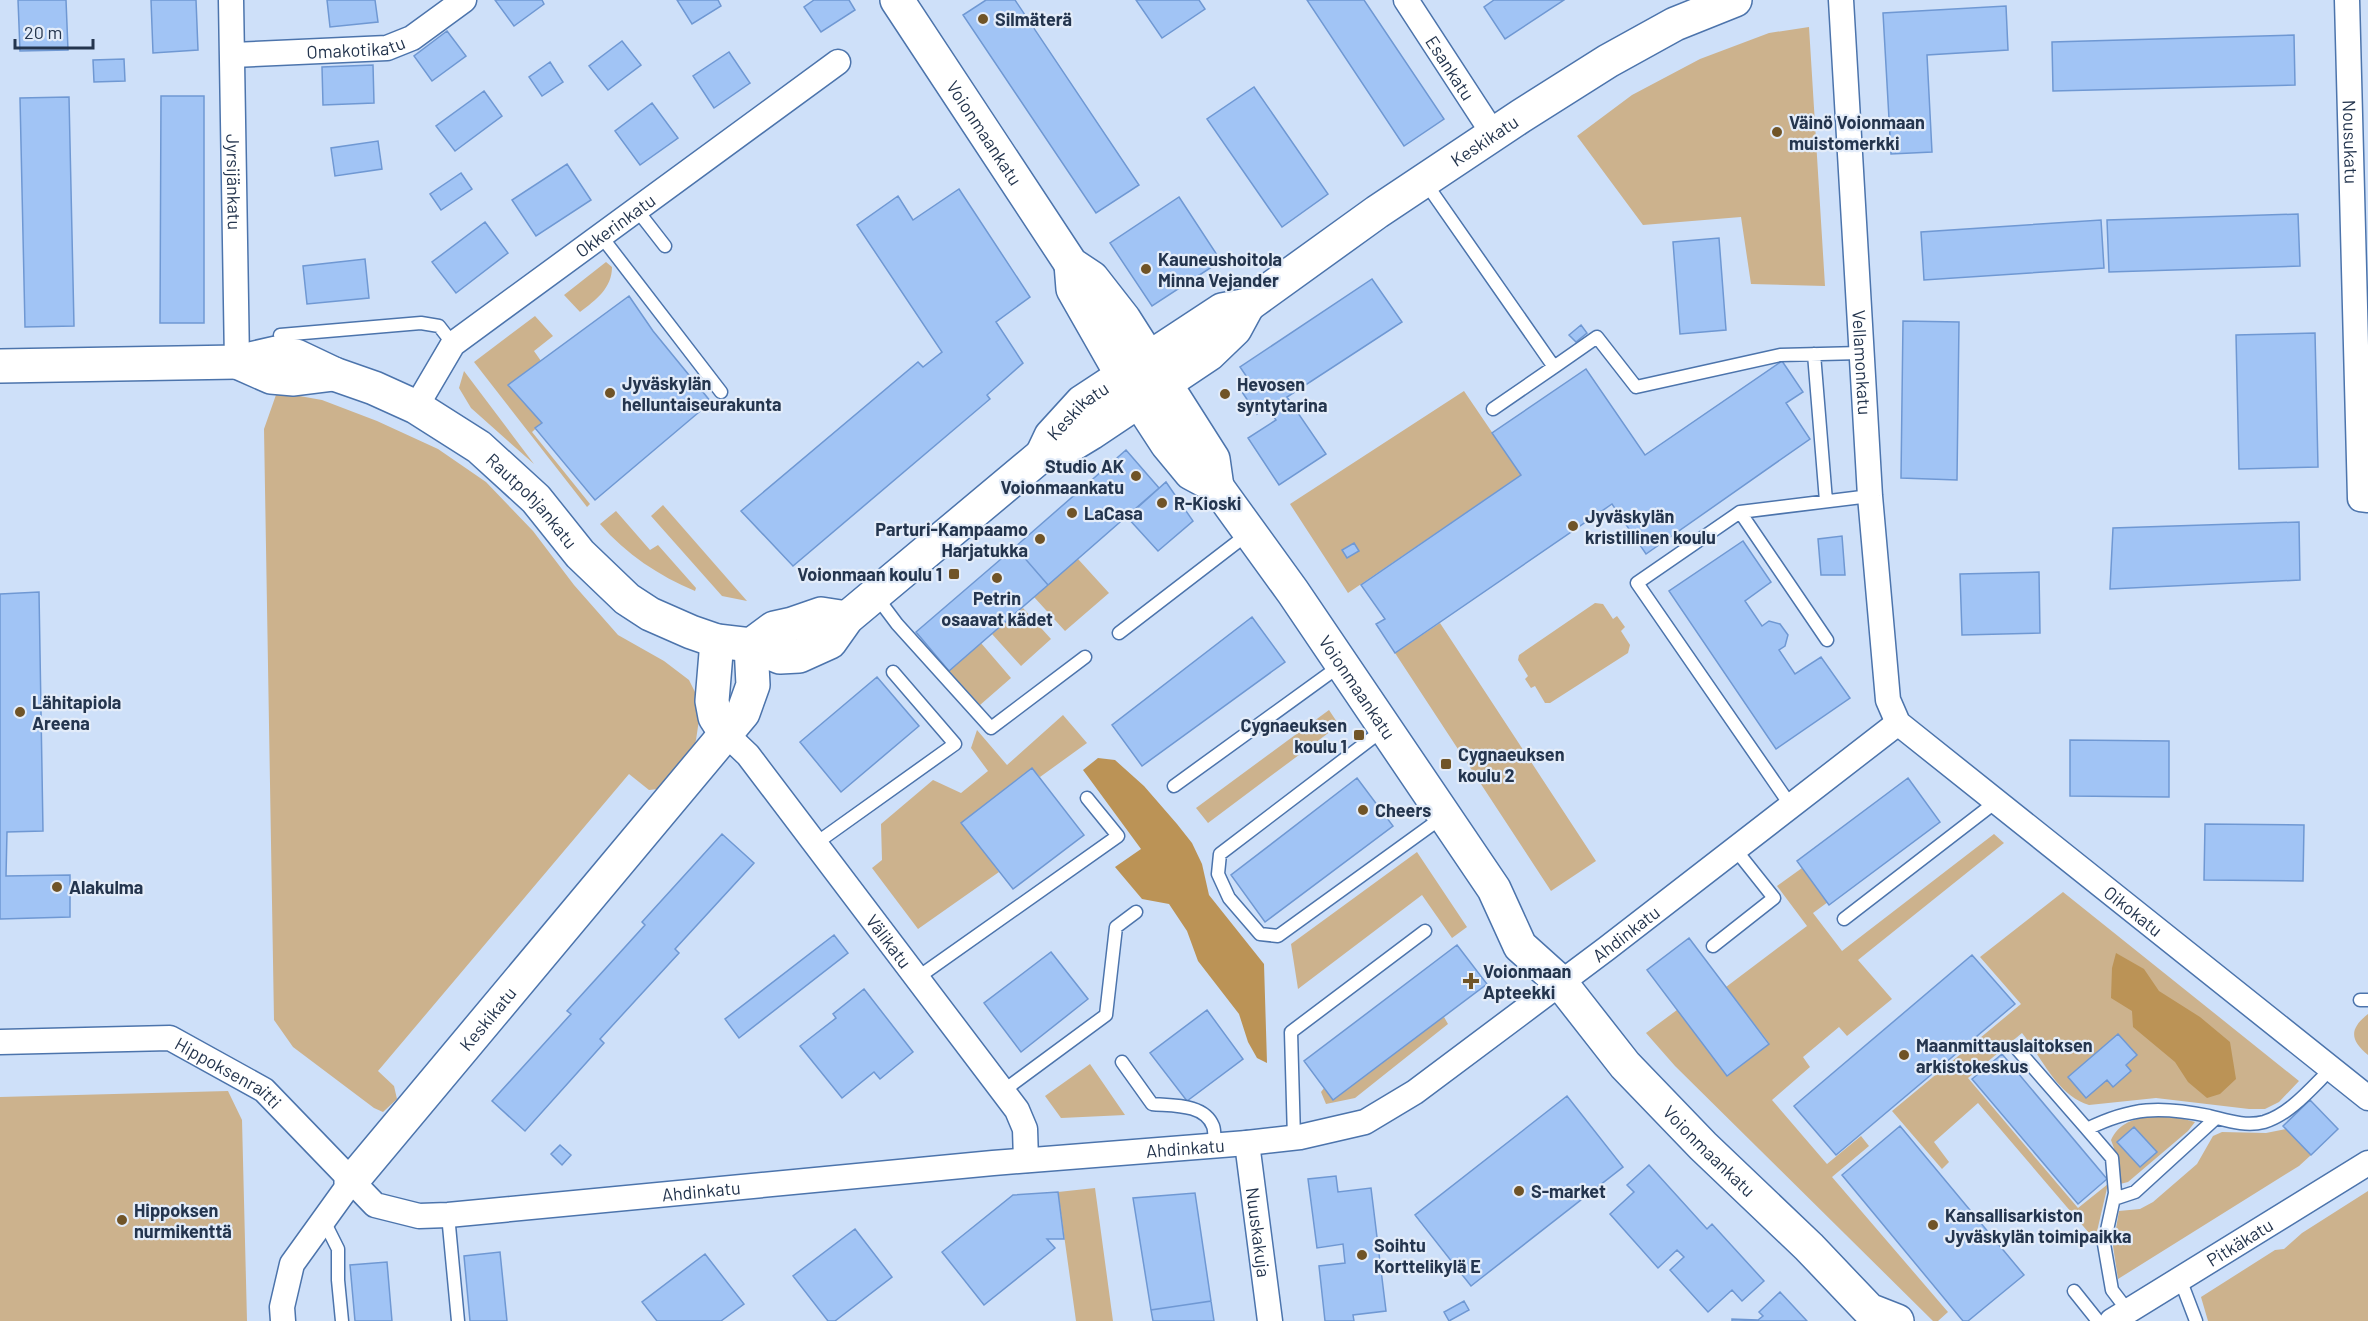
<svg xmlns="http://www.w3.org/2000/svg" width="2368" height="1321" viewBox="0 0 2368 1321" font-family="Barlow,sans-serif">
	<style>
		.green { fill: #ccb28d }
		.forest { fill: #bb9356 }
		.building { fill: #a1c4f5; stroke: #6f98d3; stroke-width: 1.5 }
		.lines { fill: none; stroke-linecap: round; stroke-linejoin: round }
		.lane-casing { stroke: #4c74ac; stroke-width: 15 }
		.street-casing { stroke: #4c74ac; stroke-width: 27 }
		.secondary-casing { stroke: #4c74ac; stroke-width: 36 }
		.lane { stroke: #fff; stroke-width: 12 }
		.street { stroke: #fff; stroke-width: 24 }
		.secondary { stroke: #fff; stroke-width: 33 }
		.poi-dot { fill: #705427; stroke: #e3ecf9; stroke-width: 2 }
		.labels { text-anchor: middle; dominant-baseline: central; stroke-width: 4.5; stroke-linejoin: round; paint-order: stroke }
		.poi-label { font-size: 18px; font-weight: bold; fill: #24354e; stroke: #e3ecf9; text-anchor: start }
		.street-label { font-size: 18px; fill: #24354e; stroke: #e3ecf9 }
	</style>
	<rect width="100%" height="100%" fill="#cee0f9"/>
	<path class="green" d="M 1809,27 L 1825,286 L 1751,284 L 1741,217 L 1643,225 L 1577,136 L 1632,95 L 1700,59 L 1769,33 Z
		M 606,262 L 612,267 C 612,288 596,300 580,312 L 564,295 Z
		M 535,316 L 553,336 L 534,351 L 541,361 L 508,385 L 542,423 L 532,432 L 590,504 L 587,507 L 474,362 Z
		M 464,371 L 534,464 L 471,408 L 459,388 Z
		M 1464,391 L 1521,475 L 1348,593 L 1290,504 Z
		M 277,392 L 322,400 L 377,421 L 438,449 L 486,482 L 533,531 L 574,585 L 618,635 L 664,661 L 689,680 L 696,694 L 700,713 L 696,740 L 688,762 L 666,788 L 649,790 L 629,774 L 378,1071 L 394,1086 L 397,1099 L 383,1112 L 374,1108 L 293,1047 L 274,1020 L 264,429 Z
		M 663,505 L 747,601 L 722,596 L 651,516 Z
		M 616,511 L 650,550 L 658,545 L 696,588 L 695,591 C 659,576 626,554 600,524 Z
		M 1078,559 L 1109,593 L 1065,631 L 1034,597 Z
		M 1595,603 L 1603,604 L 1613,619 L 1617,616 L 1625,627 L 1621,631 L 1630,645 L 1628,653 L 1550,703 L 1545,703 L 1535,686 L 1531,688 L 1525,679 L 1528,676 L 1518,660 L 1519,655 Z
		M 1023,608 L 1051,639 L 1021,666 L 992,634 Z
		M 1440,623 L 1596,861 L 1551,891 L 1395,653 Z
		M 981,643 L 1011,678 L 980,705 L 949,671 Z
		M 1329,710 L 1339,725 L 1208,823 L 1196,808 Z
		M 1063,715 L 1087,743 L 1040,777 L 1032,769 L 962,823 L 999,872 L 918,929 L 872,868 L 882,860 L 881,824 L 933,780 L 961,793 L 988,771 L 971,748 L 977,730 L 1007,765 Z
		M 1994,834 L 2004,843 L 1858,960 L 1892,999 L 1847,1036 L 1839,1027 L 1803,1057 L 1810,1067 L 1772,1100 L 1827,1164 L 1861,1136 L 1869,1146 L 1832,1177 L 1948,1312 L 1938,1321 L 1933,1321 L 1675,1066 L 1646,1033 L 1677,1010 L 1727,1076 L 1769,1043 L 1726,987 L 1807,926 L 1777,886 L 1802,868 L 1828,902 L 1813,913 L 1842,951 Z
		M 1417,852 L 1467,927 L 1452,938 L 1422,895 L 1298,989 L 1291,944 Z
		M 2063,892 L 2299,1081 L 2279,1102 L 2265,1109 L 2249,1109 L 2156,1098 L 2089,1105 C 2056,1095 2042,1057 2022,1033 L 1968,1078 L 2078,1208 L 2108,1184 L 2095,1240 L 1978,1103 L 1934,1142 L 1949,1162 L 1942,1169 L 1892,1111 L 2021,1004 L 1980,957 Z
		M 2368,1014 L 2368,1055 C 2350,1040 2349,1029 2368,1014 Z
		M 1444,1017 L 1448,1024 L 1355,1098 L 1326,1104 L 1321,1092 L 1324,1088 Z
		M 1090,1064 L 1125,1115 L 1061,1118 L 1045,1096 Z
		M 228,1091 L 242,1120 L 247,1321 L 0,1321 L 0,1097 Z
		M 2151,1116 L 2180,1118 L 2195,1122 L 2188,1131 L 2128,1182 L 2120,1184 L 2120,1165 L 2111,1140 C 2119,1123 2133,1119 2151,1116 Z
		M 2286,1129 L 2311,1155 L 2299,1166 L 2118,1279 L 2113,1246 L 2119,1211 L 2140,1209 L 2153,1202 L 2197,1164 L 2213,1136 L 2222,1132 L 2266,1133 Z
		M 1095,1188 L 1113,1321 L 1076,1321 L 1058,1192 Z
		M 2368,1191 L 2368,1321 L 2208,1321 L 2201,1297 L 2275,1250 L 2284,1249 L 2302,1233 Z"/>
	<path class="forest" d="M 1098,758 L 1115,760 L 1144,786 L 1177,824 L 1192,843 L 1202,864 L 1209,895 L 1264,964 L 1267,1063 L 1257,1058 L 1248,1042 L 1239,1014 L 1198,961 L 1187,931 L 1169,904 L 1142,899 L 1115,867 L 1141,849 L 1083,770 Z
		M 2116,953 L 2144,969 L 2159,991 L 2200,1017 L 2230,1042 L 2236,1079 L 2220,1094 L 2207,1098 L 2188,1082 L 2175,1062 L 2133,1027 L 2132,1011 L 2111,998 L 2112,968 Z"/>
	<path class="building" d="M 18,0 L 66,0 L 68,50 L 20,51 Z
		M 151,0 L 196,0 L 198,50 L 153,53 Z
		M 327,0 L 375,0 L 378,22 L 330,27 Z
		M 495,0 L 542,0 L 544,4 L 514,26 Z
		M 677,0 L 718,0 L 721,6 L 692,24 Z
		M 814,0 L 849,0 L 855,10 L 821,32 L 804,7 Z
		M 986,0 L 1015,0 L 1139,185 L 1096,213 L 963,15 Z
		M 1136,0 L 1199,0 L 1205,9 L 1162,38 Z
		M 1307,0 L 1364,0 L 1444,119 L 1404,146 Z
		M 1494,0 L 1564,0 L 1505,39 L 1484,7 Z
		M 2006,6 L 2008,50 L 1927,55 L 1932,152 L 1891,154 L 1883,13 Z
		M 447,31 L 466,56 L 432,81 L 414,56 Z
		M 2294,35 L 2295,85 L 2053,91 L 2052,42 Z
		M 622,41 L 641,65 L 608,90 L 589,66 Z
		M 729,52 L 750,83 L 714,108 L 693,76 Z
		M 124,59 L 125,81 L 94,82 L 93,60 Z
		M 550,62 L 563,82 L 542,96 L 529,77 Z
		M 373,65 L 374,103 L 323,105 L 322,67 Z
		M 1254,87 L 1328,194 L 1282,227 L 1207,119 Z
		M 484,91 L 502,116 L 455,151 L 436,126 Z
		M 161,96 L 204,96 L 204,323 L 160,323 Z
		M 69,97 L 74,326 L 25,327 L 20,98 Z
		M 652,103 L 678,138 L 640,165 L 615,131 Z
		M 378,141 L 382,169 L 335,176 L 331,148 Z
		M 567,164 L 591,200 L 536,236 L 512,200 Z
		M 461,173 L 472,189 L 441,210 L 430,194 Z
		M 959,189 L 1030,297 L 996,322 L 1023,363 L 987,395 L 990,399 L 793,566 L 741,511 L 918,362 L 923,367 L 942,352 L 857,225 L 898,196 L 913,220 Z
		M 1179,197 L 1221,261 L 1152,306 L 1110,243 Z
		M 2298,214 L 2300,266 L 2109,272 L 2107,220 Z
		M 2101,220 L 2104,268 L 1924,280 L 1921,232 Z
		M 485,222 L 508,253 L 456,293 L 432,262 Z
		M 1719,238 L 1726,330 L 1680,334 L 1673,242 Z
		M 365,259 L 369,298 L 307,304 L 303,266 Z
		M 1372,279 L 1402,322 L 1287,397 L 1326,454 L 1279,485 L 1248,438 L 1276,420 L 1266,406 L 1257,414 L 1242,392 L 1253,386 L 1240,367 Z
		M 629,296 L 653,331 L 711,402 L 595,500 L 535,428 L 542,423 L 508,385 Z
		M 1903,321 L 1959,322 L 1957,480 L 1901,478 Z
		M 1581,325 L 1587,333 L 1576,342 L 1569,335 Z
		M 2315,333 L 2318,467 L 2239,469 L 2236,335 Z
		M 1782,361 L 1803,392 L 1786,403 L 1810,439 L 1646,554 L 1612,504 L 1395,653 L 1376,624 L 1385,619 L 1361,585 L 1521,475 L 1492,433 L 1586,369 L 1645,455 Z
		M 1126,450 L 1159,488 L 1048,585 L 1015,547 Z
		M 1166,482 L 1193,521 L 1158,551 L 1127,517 Z
		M 2299,522 L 2300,580 L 2110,589 L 2113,528 Z
		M 1842,536 L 1845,575 L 1821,575 L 1818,539 Z
		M 1743,541 L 1771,582 L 1745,601 L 1762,626 L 1769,621 L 1780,624 L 1788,635 L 1785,646 L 1779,650 L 1795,674 L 1821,657 L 1850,698 L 1776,749 L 1669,591 Z
		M 1354,543 L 1359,551 L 1347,558 L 1342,550 Z
		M 1015,547 L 1048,585 L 949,671 L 916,632 Z
		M 2039,572 L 2040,633 L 1962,635 L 1960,574 Z
		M 39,592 L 43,831 L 7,832 L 6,876 L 70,875 L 70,917 L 0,919 L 0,594 Z
		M 1252,617 L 1285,662 L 1142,766 L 1112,725 Z
		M 877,677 L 919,726 L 841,792 L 800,742 Z
		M 2070,740 L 2169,741 L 2169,797 L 2070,796 Z
		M 1032,768 L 1084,835 L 1013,889 L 961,823 Z
		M 1357,778 L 1393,826 L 1265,922 L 1231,875 Z
		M 1908,778 L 1940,822 L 1829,905 L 1797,861 Z
		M 2205,824 L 2304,825 L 2303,881 L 2204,880 Z
		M 722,834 L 754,863 L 675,949 L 679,953 L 600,1039 L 604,1043 L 525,1131 L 492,1101 L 571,1014 L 567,1011 L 645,925 L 642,922 Z
		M 834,935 L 848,953 L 739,1038 L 725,1019 Z
		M 1689,938 L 1769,1044 L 1727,1076 L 1647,970 Z
		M 1457,945 L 1487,984 L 1333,1100 L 1304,1061 Z
		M 1051,952 L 1088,999 L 1021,1052 L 984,1003 Z
		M 1972,955 L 2015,1004 L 1836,1155 L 1794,1106 Z
		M 864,989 L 913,1052 L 880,1079 L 874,1072 L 842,1098 L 800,1046 L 836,1018 L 833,1014 Z
		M 1207,1010 L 1243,1059 L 1187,1101 L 1150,1053 Z
		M 2118,1034 L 2137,1055 L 2126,1065 L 2131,1071 L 2113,1087 L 2107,1080 L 2086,1098 L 2068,1077 Z
		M 2002,1054 L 2107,1179 L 2078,1204 L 1972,1079 Z
		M 1567,1096 L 1623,1167 L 1471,1286 L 1415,1215 Z
		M 2310,1100 L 2338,1129 L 2311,1155 L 2283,1126 Z
		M 1900,1126 L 2024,1275 L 1968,1321 L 1963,1321 L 1842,1175 Z
		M 2134,1127 L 2157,1152 L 2140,1167 L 2117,1142 Z
		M 560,1145 L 571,1155 L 562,1165 L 551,1154 Z
		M 1649,1165 L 1707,1229 L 1712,1224 L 1764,1281 L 1742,1301 L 1732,1290 L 1708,1312 L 1670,1270 L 1684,1257 L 1677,1250 L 1658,1268 L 1610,1214 L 1634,1192 L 1627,1185 Z
		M 1336,1176 L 1338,1192 L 1371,1188 L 1386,1311 L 1353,1315 L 1354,1321 L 1325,1321 L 1319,1266 L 1345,1263 L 1343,1244 L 1317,1248 L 1308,1179 Z
		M 1058,1192 L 1064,1239 L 1047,1239 L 1055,1248 L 984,1305 L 942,1252 L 1013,1195 Z
		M 1195,1193 L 1211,1301 L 1151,1310 L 1133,1198 Z
		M 855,1229 L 892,1277 L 835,1321 L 828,1321 L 793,1276 Z
		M 500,1252 L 507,1321 L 470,1321 L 464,1256 Z
		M 705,1254 L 744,1304 L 721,1321 L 657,1321 L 642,1302 Z
		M 387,1262 L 392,1321 L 355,1321 L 350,1265 Z
		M 1780,1292 L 1807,1321 L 1732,1321 L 1732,1319 L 1758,1320 L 1763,1316 L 1759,1312 Z
		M 1211,1301 L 1214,1321 L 1153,1321 L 1151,1310 Z
		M 1464,1301 L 1469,1310 L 1449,1321 L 1444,1312 Z"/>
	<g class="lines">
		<defs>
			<path id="lane" d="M 1425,182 L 1554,367 L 1597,337 L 1636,387 L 1780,355 L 1861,353
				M 637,210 L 665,246
				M 601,236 L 721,392
				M 280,335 L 421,323 L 439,326 L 453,344
				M 1814,354 L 1826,501
				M 1493,409 L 1554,367
				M 1740,512 L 1827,640
				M 876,596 L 897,624 L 991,728 L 1085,657
				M 1119,633 L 1249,533
				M 1384,729 L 1220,854 L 1218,874 L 1229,898 L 1260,934 L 1278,936 L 1444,816
				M 1174,786 L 1341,665
				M 1791,806 L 1637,583 L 1740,512 L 1870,496
				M 815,844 L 955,744 L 893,672
				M 1844,919 L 1997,801
				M 1713,946 L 1774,898 L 1735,849
				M 917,978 L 1118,836 L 1087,798
				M 2360,1000 L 2368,1000
				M 2018,1050 L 2087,1129
				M 1122,1062 L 1152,1104 C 1171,1106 1204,1103 1213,1126 C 1215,1131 1214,1140 1215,1145
				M 1003,1091 L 1106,1015 L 1116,927 L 1136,912
				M 1294,1138 L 1291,1032 L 1425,931
				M 2114,1199 L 2135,1192 L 2216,1118
				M 448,1215 L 458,1321
				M 324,1221 L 338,1249 L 338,1280 L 342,1321
				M 2180,1279 L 2196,1321
				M 2074,1291 L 2098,1321
				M 2128,1311 L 2112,1290 L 2104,1244 L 2115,1193 L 2112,1158 L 2087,1129 C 2132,1107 2160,1106 2209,1116 C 2226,1120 2245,1127 2264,1122 C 2291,1114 2313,1086 2332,1068"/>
			<g id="street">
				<path id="s1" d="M 231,0 L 237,362"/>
				<path id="s2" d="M 1406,0 L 1494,135"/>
				<path id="s3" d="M 1841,0 L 1870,496 L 1888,700 L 1898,723 L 2368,1098"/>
				<path id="s4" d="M 2347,0 L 2360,499 L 2368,500"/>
				<path id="s5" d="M 233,55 L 387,48 L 412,38 L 464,0"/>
				<path id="s6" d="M 416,407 L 453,344 L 838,62"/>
				<path id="s7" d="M 726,734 L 748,755 L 1017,1110 L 1025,1129 L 1026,1160"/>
				<path id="s8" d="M 0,1042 L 170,1038 L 264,1090 L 375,1205 L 419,1216 L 448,1215 L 993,1163 L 1247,1143 L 1300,1137 L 1365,1122 L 1415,1092 L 1606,949 L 1898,723"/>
				<path id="s9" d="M 1247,1143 L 1270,1321"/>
				<path d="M 283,1321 L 282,1307 L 292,1264 L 351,1182"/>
				<path id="s10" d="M 2112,1321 L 2368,1163"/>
			</g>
			<g id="secondary">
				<path id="s11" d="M 897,0 L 1071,264 L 1092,278 L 1124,319 L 1213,459 L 1217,487"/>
				<path id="s12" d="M 1071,264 L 1073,289 L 1122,375 L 1167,444 L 1191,473 L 1217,487 L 1293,592 L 1494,889 L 1520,946 L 1560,982 L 1625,1065 L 1703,1146 L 1809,1247 L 1869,1310 L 1897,1321"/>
				<path d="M 237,362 L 271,377 L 294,379 L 334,374"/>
				<path id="s13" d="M 0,366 L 237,362 L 276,353 L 296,356 L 334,374 L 374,388 L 416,407 L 479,447 L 536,499 L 580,554 L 627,599 L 650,614 L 691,632 L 717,641 L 751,645 L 780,657 L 799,656 L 830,642 L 847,618 L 1042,455 L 1063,450 L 1091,433 L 1209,354 L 1235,329 L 1248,305"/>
				<path id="s14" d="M 1042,455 L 1051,436 L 1082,402 L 1222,310 L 1248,305 L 1377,212 L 1521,116 L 1608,61 L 1675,24 L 1735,0"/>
				<path d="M 717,641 L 712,701 L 715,717 L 726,734"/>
				<path d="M 751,645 L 774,628 L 792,624 L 821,614 L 847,618"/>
				<path id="s15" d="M 351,1182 L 743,713 L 753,685 L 751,645"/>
			</g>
		</defs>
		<use href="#lane" class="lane-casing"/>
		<use href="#street" class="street-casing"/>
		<use href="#secondary" class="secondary-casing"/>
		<use href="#lane" class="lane"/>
		<use href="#street" class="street"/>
		<use href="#secondary" class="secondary"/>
	</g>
	<g class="poi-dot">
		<circle cx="983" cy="19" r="6"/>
		<circle cx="1777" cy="132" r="6"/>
		<circle cx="1146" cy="269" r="6"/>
		<circle cx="610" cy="393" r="6"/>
		<circle cx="1225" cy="394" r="6"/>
		<circle cx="1136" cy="476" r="6"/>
		<circle cx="1162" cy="503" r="6"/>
		<circle cx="1072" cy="513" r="6"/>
		<circle cx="1573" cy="526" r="6"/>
		<circle cx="1040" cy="539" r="6"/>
		<rect x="948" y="568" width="12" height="12" rx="3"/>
		<circle cx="997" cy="578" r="6"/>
		<circle cx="20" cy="712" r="6"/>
		<rect x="1353" y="729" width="12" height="12" rx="3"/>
		<rect x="1440" y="758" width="12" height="12" rx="3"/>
		<circle cx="1363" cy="810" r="6"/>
		<circle cx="57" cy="887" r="6"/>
		<path d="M1468 972h6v6h6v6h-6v6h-6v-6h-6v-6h6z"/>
		<circle cx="1904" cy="1055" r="6"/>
		<circle cx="1519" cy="1191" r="6"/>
		<circle cx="122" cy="1220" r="6"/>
		<circle cx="1933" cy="1225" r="6"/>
		<circle cx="1362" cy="1255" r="6"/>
	</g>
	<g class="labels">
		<g class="poi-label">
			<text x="995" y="19">Silmäterä</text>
			<text x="1789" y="122">Väinö Voionmaan<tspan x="1789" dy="21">muistomerkki</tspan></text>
			<text x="1158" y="259">Kauneushoitola<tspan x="1158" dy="21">Minna Vejander</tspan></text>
			<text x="622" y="383">Jyväskylän<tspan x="622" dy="21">helluntaiseurakunta</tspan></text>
			<text x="1237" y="384">Hevosen<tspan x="1237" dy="21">syntytarina</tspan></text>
			<text x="1124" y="466" text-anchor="end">Studio AK<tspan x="1124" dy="21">Voionmaankatu</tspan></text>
			<text x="1174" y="503">R-Kioski</text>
			<text x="1084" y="513">LaCasa</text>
			<text x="1585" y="516">Jyväskylän<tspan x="1585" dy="21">kristillinen koulu</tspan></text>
			<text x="1028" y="529" text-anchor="end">Parturi-Kampaamo<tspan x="1028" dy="21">Harjatukka</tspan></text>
			<text x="942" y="574" text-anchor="end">Voionmaan koulu 1</text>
			<text x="997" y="598" text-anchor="middle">Petrin<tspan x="997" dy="21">osaavat kädet</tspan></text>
			<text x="32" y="702">Lähitapiola<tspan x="32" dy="21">Areena</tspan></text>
			<text x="1347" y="725" text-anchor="end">Cygnaeuksen<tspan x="1347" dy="21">koulu 1</tspan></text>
			<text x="1458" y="754">Cygnaeuksen<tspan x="1458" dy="21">koulu 2</tspan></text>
			<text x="1375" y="810">Cheers</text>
			<text x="69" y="887">Alakulma</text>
			<text x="1483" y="971">Voionmaan<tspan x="1483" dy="21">Apteekki</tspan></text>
			<text x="1916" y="1045">Maanmittauslaitoksen<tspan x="1916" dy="21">arkistokeskus</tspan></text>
			<text x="1531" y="1191">S-market</text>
			<text x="134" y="1210">Hippoksen<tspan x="134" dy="21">nurmikenttä</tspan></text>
			<text x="1945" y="1215">Kansallisarkiston<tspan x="1945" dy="21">Jyväskylän toimipaikka</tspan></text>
			<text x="1374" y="1245">Soihtu<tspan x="1374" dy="21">Korttelikylä E</tspan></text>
		</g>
		<g class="street-label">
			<text stroke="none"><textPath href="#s5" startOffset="123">Omakotikatu</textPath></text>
			<text stroke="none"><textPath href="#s2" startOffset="81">Esankatu</textPath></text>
			<text stroke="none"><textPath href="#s11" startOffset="159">Voionmaankatu</textPath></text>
			<text stroke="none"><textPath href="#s14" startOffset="549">Keskikatu</textPath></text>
			<text stroke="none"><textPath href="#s4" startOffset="142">Nousukatu</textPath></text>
			<text stroke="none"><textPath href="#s1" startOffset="182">Jyrsijänkatu</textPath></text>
			<text stroke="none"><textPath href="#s6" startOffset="274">Okkerinkatu</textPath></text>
			<text stroke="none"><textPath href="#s3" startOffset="363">Vellamonkatu</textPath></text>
			<text stroke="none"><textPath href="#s14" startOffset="58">Keskikatu</textPath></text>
			<text stroke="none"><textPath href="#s13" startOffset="578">Rautpohjankatu</textPath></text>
			<text stroke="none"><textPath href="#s12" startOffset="518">Voionmaankatu</textPath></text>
			<text stroke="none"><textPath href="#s3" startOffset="1028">Oikokatu</textPath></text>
			<text stroke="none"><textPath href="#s8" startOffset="1756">Ahdinkatu</textPath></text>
			<text stroke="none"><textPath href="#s7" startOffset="264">Välikatu</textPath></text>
			<text stroke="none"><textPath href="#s15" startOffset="213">Keskikatu</textPath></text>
			<text stroke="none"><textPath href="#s8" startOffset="238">Hippoksenraitti</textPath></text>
			<text stroke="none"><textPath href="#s8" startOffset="1252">Ahdinkatu</textPath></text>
			<text stroke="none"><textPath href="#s12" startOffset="1104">Voionmaankatu</textPath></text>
			<text stroke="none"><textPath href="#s8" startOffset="766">Ahdinkatu</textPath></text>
			<text stroke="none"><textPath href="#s9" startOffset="90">Nuuskakuja</textPath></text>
			<text stroke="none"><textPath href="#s10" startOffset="150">Pitkäkatu</textPath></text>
		</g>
	</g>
	<path d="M15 39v9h78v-9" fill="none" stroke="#24354e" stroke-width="3"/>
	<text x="24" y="39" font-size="18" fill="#24354e" stroke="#e3ecf9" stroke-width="4.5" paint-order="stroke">20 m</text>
</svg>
